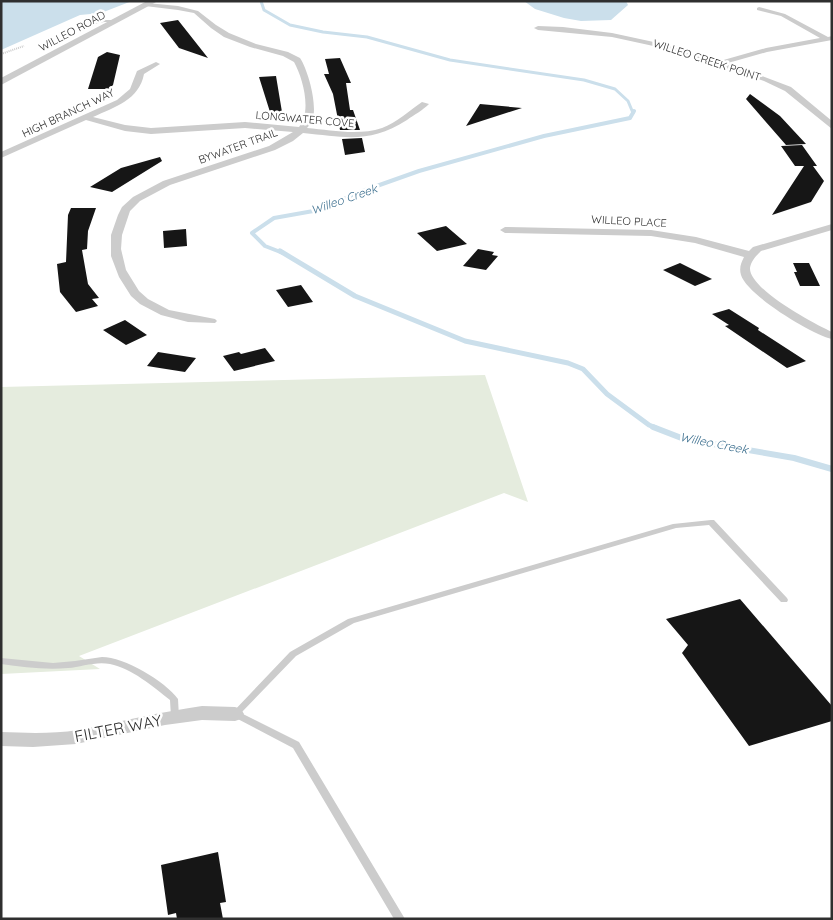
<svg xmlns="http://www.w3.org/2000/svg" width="833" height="920" viewBox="0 0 833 920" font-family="Quicksand,sans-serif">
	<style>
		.green { fill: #e5ecde }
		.water { fill: #cbdfeb }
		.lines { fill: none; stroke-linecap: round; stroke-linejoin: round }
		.stream-far3 { stroke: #cbdfeb; stroke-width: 3 }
		.stream-far2 { stroke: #cbdfeb; stroke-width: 4 }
		.stream-far1 { stroke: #cbdfeb; stroke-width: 5 }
		.stream { stroke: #cbdfeb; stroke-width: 6 }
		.building { fill: #161616 }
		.path { stroke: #ccc; stroke-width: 2; stroke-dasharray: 1 1; stroke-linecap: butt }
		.service { fill: #ccc; fill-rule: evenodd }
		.minor { fill: #ccc; fill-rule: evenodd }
		.tertiary { fill: #ccc; fill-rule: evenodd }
		.labels { text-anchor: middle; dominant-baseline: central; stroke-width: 5; stroke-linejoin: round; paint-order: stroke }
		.far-street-label { font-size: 11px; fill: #2f2f2f; stroke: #fff }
		.far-water-label { font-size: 12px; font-style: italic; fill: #3f7190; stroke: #fff }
		.near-street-label { font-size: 16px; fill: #2f2f2f; stroke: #fff }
	</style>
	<rect width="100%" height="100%" fill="#fff"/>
	<path class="green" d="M 485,375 L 528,502 L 504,493 L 79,656 L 100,669 L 1,674 L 1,387 Z"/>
	<path class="water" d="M 1,1 L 132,1 L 101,13 L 80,15 L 1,50 Z
		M 524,1 L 626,1 L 628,5 L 611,20 L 581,21 L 564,18 L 535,9 Z"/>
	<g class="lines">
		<path class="stream-far3" d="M 261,1 L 264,10 L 290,25 L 323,32 L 367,37 L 450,60 L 584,80 L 615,89 L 628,101 L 633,113"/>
		<path class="stream-far2" d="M 283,253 L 265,246 L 252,233 L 274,218 L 319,210 L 357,193 L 419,171 L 544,136 L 630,118 L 634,111"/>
		<path class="stream-far1" d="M 280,251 L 355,296 L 465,341 L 568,363 L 583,369 L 607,394 L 649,425 L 656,428"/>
		<path class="stream" d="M 653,427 L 684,439 L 794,458 L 832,469"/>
	</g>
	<path class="building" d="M 178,20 L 208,58 L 179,48 L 160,23 Z
		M 107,52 L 120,55 L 113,85 L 109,89 L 88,89 L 98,57 Z
		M 340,58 L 351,83 L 346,83 L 350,110 L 353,110 L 360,130 L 340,130 L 333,94 L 324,74 L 329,74 L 325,59 Z
		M 276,76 L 282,112 L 270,112 L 259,77 Z
		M 750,94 L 780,116 L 806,144 L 786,145 L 746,99 Z
		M 480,104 L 522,108 L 466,126 Z
		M 362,138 L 365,152 L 345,155 L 342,139 Z
		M 802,145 L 817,166 L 813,166 L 824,181 L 811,202 L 772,215 L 804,166 L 795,166 L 781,146 Z
		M 160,157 L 162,161 L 112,192 L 90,187 L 121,168 Z
		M 71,208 L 96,208 L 88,231 L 87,249 L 82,250 L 88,284 L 99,298 L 92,299 L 98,306 L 76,312 L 60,292 L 57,264 L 66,262 L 68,215 Z
		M 446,226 L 467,244 L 437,251 L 417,233 Z
		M 186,229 L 187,246 L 164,248 L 163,231 Z
		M 478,249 L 494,252 L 492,255 L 498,256 L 486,270 L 463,266 Z
		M 680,263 L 712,279 L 695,286 L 663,270 Z
		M 793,263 L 809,263 L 820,286 L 800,286 L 794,272 L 797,272 Z
		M 301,285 L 313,302 L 288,307 L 276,290 Z
		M 729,309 L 759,328 L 758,330 L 806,361 L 787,368 L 725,326 L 729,325 L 712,314 Z
		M 125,320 L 147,335 L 126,345 L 103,330 Z
		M 265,348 L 275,361 L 234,371 L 223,356 L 239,352 L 241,354 Z
		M 158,352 L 196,358 L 185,372 L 147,366 Z
		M 740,599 L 832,706 L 832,721 L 749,746 L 682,653 L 688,645 L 666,619 Z
		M 218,852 L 226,902 L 220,903 L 223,919 L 177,919 L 176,913 L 168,915 L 161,865 Z"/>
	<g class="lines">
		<path class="path" d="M 1,54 L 24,46"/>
		<path class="service" d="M 104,20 L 117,20 L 119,21 L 117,22 L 104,22 L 89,25 L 87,24 Z
			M 711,520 L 714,520 L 787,598 L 788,600 L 787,602 L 781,602 L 709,525 L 676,528 L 354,623 L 296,656 L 241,713 L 299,742 L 405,919 L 394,919 L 293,748 L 232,716 L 231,714 L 290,652 L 348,619 L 673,524 Z
			M 102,657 C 124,657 165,681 178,699 L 179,717 L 178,719 L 175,720 L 172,719 L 171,717 L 170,700 C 154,687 131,668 110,664 C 96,661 81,667 68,668 C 45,670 23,667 1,664 L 1,658 L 53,663 L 75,661 Z"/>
		<path class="minor" d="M 147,3 L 178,6 L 198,11 L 216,25 L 229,33 L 256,44 L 288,52 L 300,58 C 308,70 317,103 313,118 C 312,121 310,125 307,128 C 331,130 358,136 382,128 C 396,123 410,110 422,102 L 429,104 C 423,110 414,115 407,120 C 370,144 345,137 303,133 L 293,141 L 275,150 L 170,185 L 140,201 L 130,211 L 122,235 L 121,249 L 126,270 L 139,291 L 148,299 L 169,310 L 215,319 L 217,321 L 215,323 L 188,322 L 161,315 L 140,304 L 131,296 L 119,277 L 111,256 L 111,235 L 118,215 L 122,207 L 133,197 L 163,181 L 269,146 L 293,132 L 245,128 L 151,134 L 125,131 L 86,120 L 1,158 L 1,152 L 117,100 L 130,89 L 137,71 L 156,62 L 160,64 L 144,74 C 139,100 115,107 93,117 L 125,125 L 151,128 L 245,122 L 299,127 C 312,112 303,78 294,62 L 283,56 L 250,47 L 224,37 L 211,28 L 194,13 L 178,10 L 145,6 L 144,5 Z
			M 759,7 L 785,14 L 828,37 L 832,36 L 832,40 L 767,52 L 728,63 L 791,87 L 832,121 L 832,129 L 785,91 L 764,81 L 705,61 L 658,47 L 612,37 L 538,30 L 534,28 L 538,26 L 563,27 L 612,33 L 663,44 L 720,61 L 766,48 L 820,38 L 781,16 L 757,10 L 757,8 Z
			M 832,224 L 832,230 L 761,251 C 756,256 751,261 750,268 C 749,289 814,324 832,332 L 832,339 C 811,334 747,295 741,275 C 739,268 741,263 744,257 L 695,243 L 651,236 L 505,233 L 500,230 L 505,227 L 651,230 L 696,237 L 749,251 L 753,247 Z
			M 202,706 L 235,707 L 241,709 L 244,714 L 241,719 L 235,721 L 202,720 L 165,725 L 76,744 L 33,747 L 1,746 L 1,732 C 26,733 53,734 78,730 C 119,722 160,712 202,706 Z"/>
		<path class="tertiary" d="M 147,1 L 158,1 L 1,85 L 1,78 Z"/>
	</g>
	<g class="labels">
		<g class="far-street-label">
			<text transform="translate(72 31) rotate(-28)">WILLEO ROAD</text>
			<text transform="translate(707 60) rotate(18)">WILLEO CREEK POINT</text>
			<text transform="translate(68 113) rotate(-25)">HIGH BRANCH WAY</text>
			<text transform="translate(305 119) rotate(5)">LONGWATER COVE</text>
			<text transform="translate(238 146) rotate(-20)">BYWATER TRAIL</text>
			<text transform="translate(629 221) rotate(3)">WILLEO PLACE</text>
		</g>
		<g class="far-water-label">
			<text transform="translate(344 199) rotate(-19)">Willeo Creek</text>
			<text transform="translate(714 443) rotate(11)">Willeo Creek</text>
		</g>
		<g class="near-street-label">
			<text transform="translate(118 728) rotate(-11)">FILTER WAY</text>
		</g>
	</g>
	<rect width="833" height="920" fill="none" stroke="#2f2f2f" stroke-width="5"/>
</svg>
